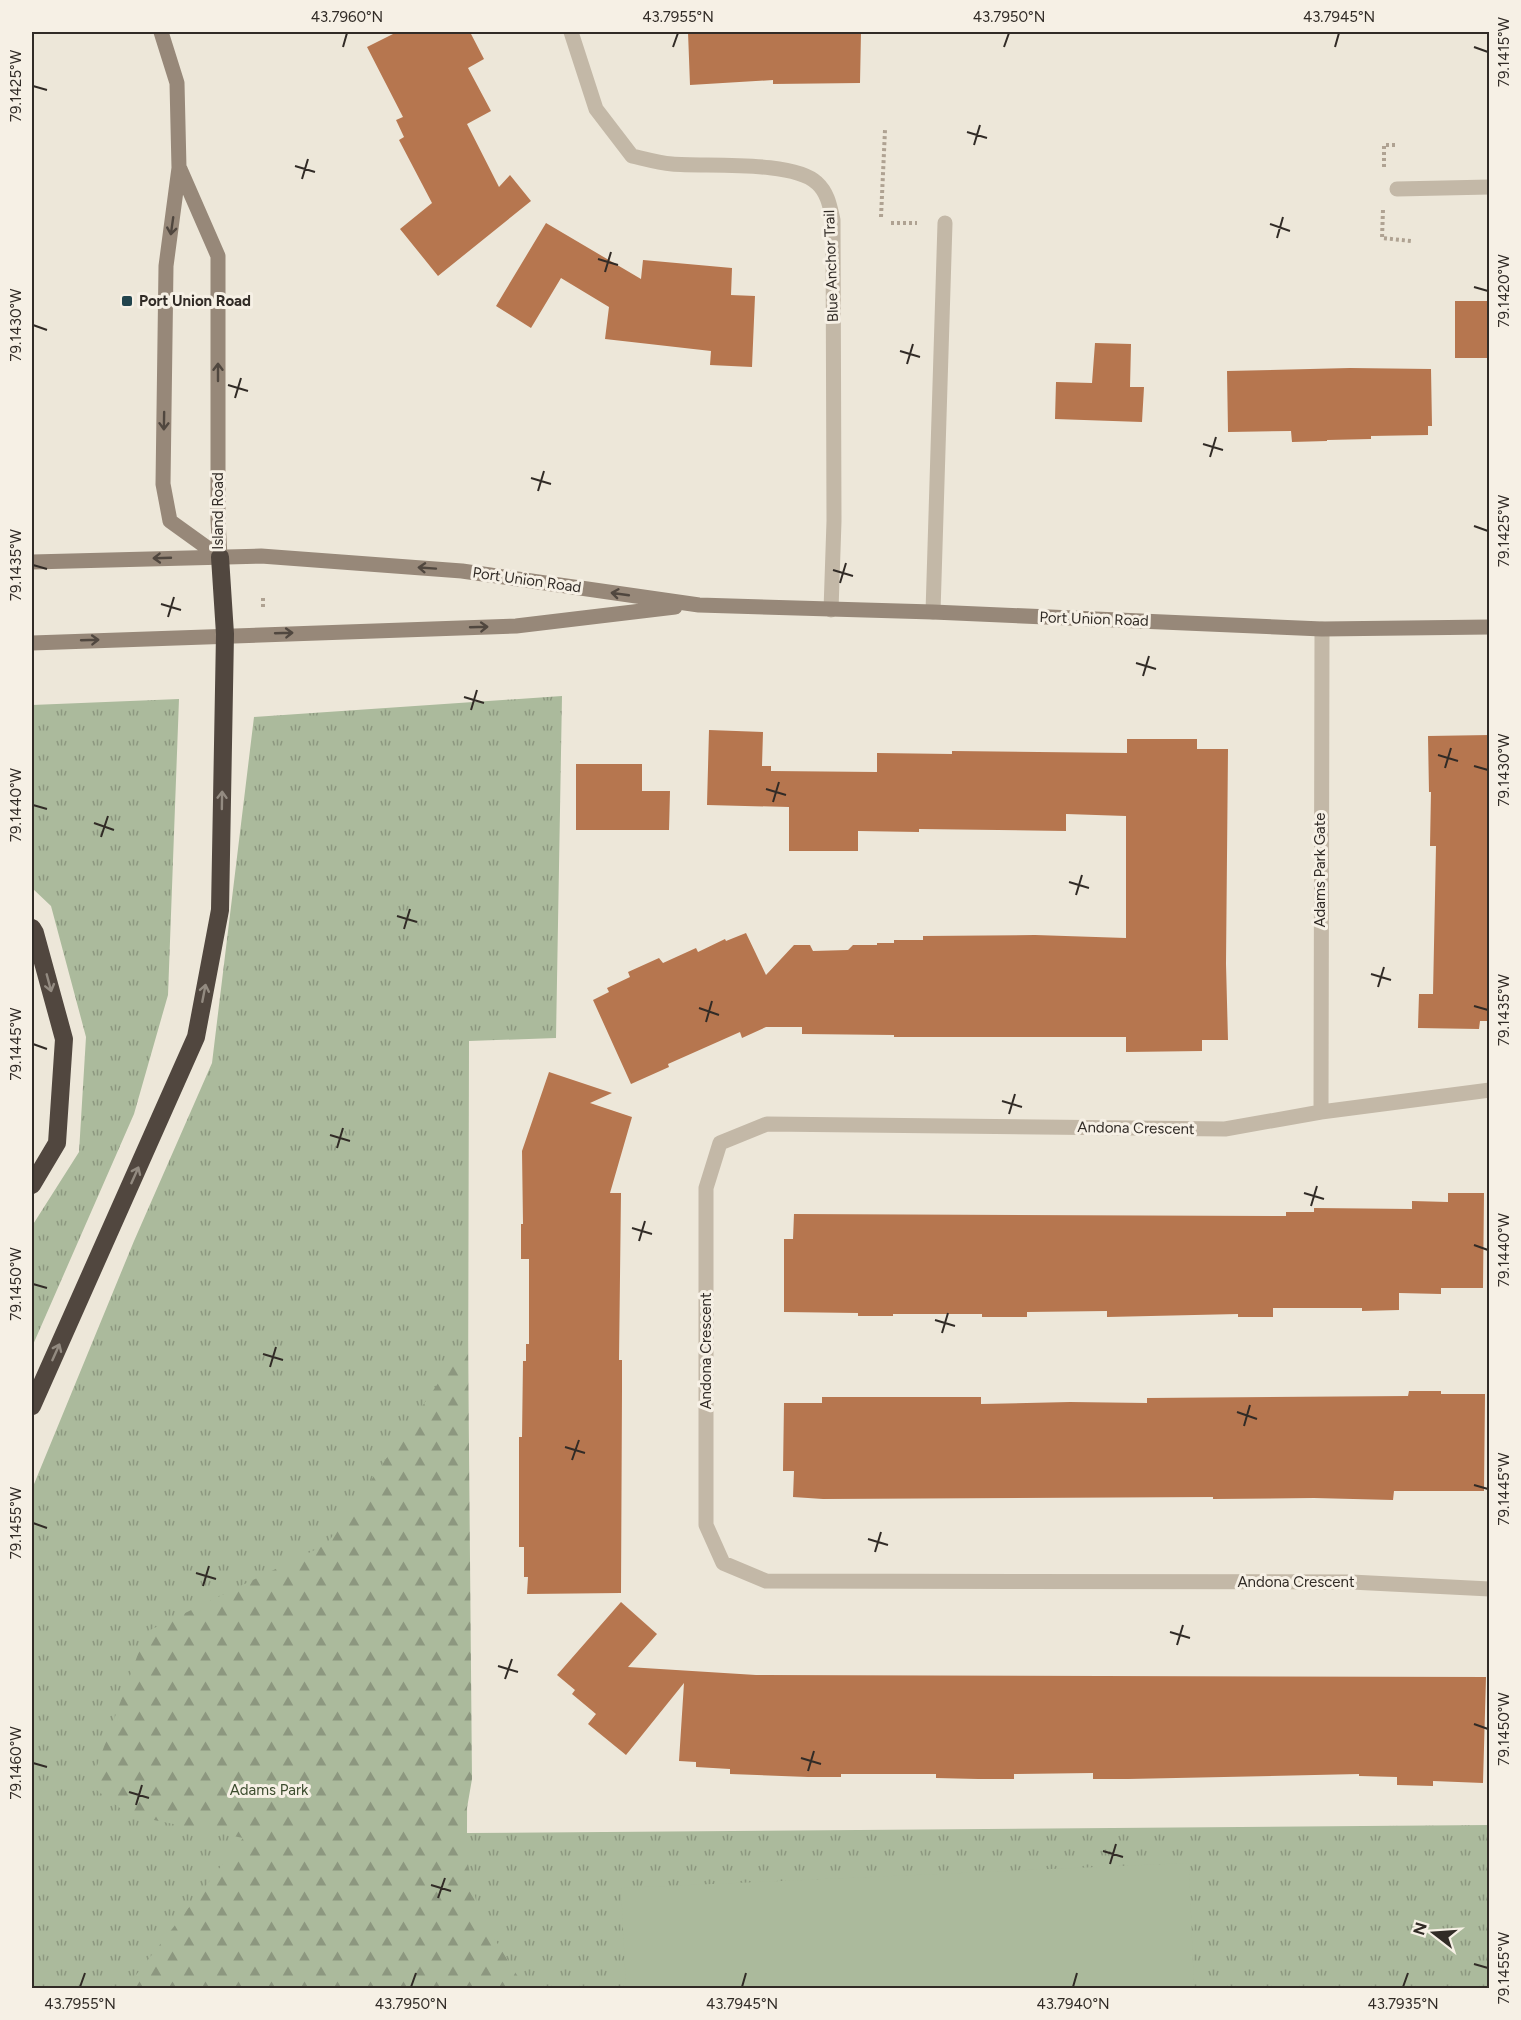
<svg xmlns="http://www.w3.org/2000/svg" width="1521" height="2020" viewBox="0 0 1521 2020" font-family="Figtree,sans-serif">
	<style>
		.grass { fill: url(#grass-tufts) }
		.forest { fill: url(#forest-firs) }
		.pitch { fill: #abba9c }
		.building { fill: #b6764f }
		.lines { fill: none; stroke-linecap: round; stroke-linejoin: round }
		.path { stroke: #afa292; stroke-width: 4; stroke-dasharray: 3 3; stroke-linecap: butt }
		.lane { stroke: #c3b8a7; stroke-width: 15 }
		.street { stroke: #c3b8a7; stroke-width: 15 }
		.secondary { stroke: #978879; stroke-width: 15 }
		.highway { stroke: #51473f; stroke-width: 18 }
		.oneway { stroke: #50473f }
		.oneway2 { stroke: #938b81 }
		.ticks { fill: none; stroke: #312b26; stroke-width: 2 }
		.poi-dot { fill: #22444d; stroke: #f6f0e5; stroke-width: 2 }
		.labels { text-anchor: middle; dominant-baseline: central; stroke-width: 6; stroke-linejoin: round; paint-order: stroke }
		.street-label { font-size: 15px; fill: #312b26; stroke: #f6f0e5 }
		.poi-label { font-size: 15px; font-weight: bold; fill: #312b26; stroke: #f6f0e5; text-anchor: start }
		.park-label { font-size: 15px; fill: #3c4c2e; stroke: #f6f0e5 }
		.neatline { fill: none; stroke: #312b26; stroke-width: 2 }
		.ticks-label { font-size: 15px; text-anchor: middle; fill: #312b26 }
	</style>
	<defs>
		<pattern id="grass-tufts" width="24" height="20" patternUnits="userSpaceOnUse" patternTransform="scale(1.5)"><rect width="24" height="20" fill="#abba9c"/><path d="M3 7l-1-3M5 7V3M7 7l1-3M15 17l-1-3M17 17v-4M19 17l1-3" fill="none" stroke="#8c977f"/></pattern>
		<pattern id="forest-firs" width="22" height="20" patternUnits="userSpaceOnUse" patternTransform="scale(1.5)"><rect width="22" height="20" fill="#abba9c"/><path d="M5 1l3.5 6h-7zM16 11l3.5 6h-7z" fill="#8c977f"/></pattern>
	</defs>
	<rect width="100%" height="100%" fill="#ede7d9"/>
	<path class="grass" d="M 562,696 L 556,1038 L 469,1041 L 467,1833 L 1489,1825 L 1489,1988 L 32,1988 L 32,1489 L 134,1241 L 212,1063 L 254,717 Z
		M 179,699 L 168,995 L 134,1114 L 32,1347 L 32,1226 L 79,1152 L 86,1037 L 51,906 L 32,888 L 32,705 Z"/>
	<path class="forest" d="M 468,1340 L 472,1779 L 462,1837 L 479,1914 L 525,1988 L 126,1988 L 243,1838 L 129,1815 L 90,1785 L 146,1632 L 327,1544 Z"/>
	<path class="pitch" d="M 1189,1863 L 1194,1988 L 626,1988 L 621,1888 Z"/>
	<path class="building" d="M 397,32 L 470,32 L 484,59 L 468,68 L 491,111 L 467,124 L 499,187 L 510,175 L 531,201 L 438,276 L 400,229 L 432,203 L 399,140 L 404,137 L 396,120 L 403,117 L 367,47 Z
		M 688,32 L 861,32 L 860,83 L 773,84 L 773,80 L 690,85 Z
		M 546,223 L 641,279 L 643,260 L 732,268 L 731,295 L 755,296 L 752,367 L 710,365 L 711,351 L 605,339 L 609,307 L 561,278 L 531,328 L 496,306 Z
		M 1455,301 L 1490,301 L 1490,358 L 1455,358 Z
		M 1095,343 L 1131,344 L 1130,387 L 1144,387 L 1142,422 L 1055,419 L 1056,382 L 1092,383 Z
		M 1350,368 L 1431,369 L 1432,426 L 1428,426 L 1428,435 L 1371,436 L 1371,439 L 1327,440 L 1327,441 L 1292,442 L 1291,431 L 1228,432 L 1227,371 Z
		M 709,730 L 763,732 L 762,766 L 771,766 L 771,771 L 877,772 L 877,753 L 952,754 L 952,751 L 1127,753 L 1127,739 L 1197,739 L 1197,749 L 1228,749 L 1226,964 L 1228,1040 L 1202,1040 L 1202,1051 L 1126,1052 L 1126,1037 L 894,1037 L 894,1035 L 802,1034 L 802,1027 L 766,1027 L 742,1038 L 740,1032 L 668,1064 L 669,1067 L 631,1084 L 593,1000 L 609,992 L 607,988 L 630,977 L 628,972 L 659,958 L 663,963 L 696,948 L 698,952 L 725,939 L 726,941 L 746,933 L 766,975 L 794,945 L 810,945 L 813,951 L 848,950 L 853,945 L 877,945 L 877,943 L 894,943 L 894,940 L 923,940 L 923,936 L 1035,935 L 1126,938 L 1126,816 L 1066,814 L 1066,831 L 919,829 L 919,832 L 858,831 L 858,851 L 789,851 L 789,807 L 707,805 Z
		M 1490,735 L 1490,1021 L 1480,1021 L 1479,1029 L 1418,1028 L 1419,994 L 1433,994 L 1436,846 L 1430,846 L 1431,792 L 1429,792 L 1428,736 Z
		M 576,764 L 642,764 L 642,791 L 670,791 L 669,830 L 576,830 Z
		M 549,1072 L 612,1093 L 590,1103 L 632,1117 L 610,1193 L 621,1193 L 619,1360 L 622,1360 L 622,1390 L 621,1593 L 527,1594 L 528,1577 L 524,1577 L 524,1547 L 519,1547 L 519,1437 L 522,1437 L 523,1361 L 526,1361 L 526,1344 L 529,1344 L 529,1259 L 521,1259 L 521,1224 L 523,1224 L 522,1151 Z
		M 1448,1193 L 1484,1193 L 1483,1288 L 1441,1288 L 1441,1294 L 1399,1293 L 1399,1310 L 1362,1311 L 1362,1308 L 1273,1308 L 1273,1317 L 1238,1317 L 1238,1314 L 1107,1317 L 1107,1311 L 1027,1312 L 1027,1317 L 982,1317 L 982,1314 L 893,1314 L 893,1316 L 858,1316 L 858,1313 L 784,1312 L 784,1239 L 793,1239 L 794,1214 L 1286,1216 L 1286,1212 L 1314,1212 L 1314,1208 L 1412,1209 L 1412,1201 L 1448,1202 Z
		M 1409,1391 L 1441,1391 L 1441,1394 L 1485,1394 L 1484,1491 L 1394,1491 L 1393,1500 L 1314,1498 L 1213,1499 L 1213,1497 L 823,1499 L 793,1497 L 794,1471 L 783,1471 L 784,1403 L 822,1403 L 822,1397 L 981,1397 L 981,1404 L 1070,1402 L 1147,1403 L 1147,1398 L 1408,1396 Z
		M 621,1602 L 657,1634 L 628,1667 L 756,1675 L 1486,1677 L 1483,1783 L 1433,1781 L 1433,1786 L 1397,1785 L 1397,1777 L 1359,1776 L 1359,1774 L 1128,1779 L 1093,1779 L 1093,1773 L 1014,1774 L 1014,1779 L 978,1779 L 936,1778 L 936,1774 L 841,1774 L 841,1777 L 808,1777 L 730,1774 L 730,1769 L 696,1767 L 696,1762 L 679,1761 L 684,1683 L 626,1755 L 588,1724 L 596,1714 L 572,1694 L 575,1690 L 557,1675 Z"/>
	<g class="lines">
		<path class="path" d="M 1384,167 L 1384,145 L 1396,145
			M 1383,210 L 1382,238 L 1411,241
			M 881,217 L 885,130
			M 891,223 L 917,223
			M 263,598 L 263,610"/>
		<path class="lane" d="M 933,612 L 945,223"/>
		<path class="street" d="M 571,32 L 596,109 L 632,156 C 645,159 659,163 672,164 C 706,167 793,160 817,183 C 828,193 830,207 833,220 L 834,521 L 831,610
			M 1397,189 L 1490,187
			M 1490,1090 L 1321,1112 L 1225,1129 L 767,1124 L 720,1143 L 706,1188 L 706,1525 L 723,1563 L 766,1581 L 1351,1582 L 1490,1589
			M 1321,1112 L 1322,629"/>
		<path class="secondary" d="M 161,32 L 177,83 L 179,168 L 166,266 L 163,484 L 170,521 L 220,557
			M 180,169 L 218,256 L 218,520 L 220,557
			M 32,562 L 261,556 L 462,571 L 699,605 L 933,612 L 1322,629 L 1490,627
			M 32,643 L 516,626 L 675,607"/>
		<path class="highway" d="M 32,928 L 35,933 L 64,1039 L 57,1143 L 32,1185
			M 32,1406 L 196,1037 L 220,910 L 225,634 L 220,557"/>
	</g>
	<defs><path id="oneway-shaft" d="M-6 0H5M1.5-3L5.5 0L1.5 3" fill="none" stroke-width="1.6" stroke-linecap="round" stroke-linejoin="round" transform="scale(1.5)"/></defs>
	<g class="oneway">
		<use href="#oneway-shaft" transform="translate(172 226) rotate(98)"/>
		<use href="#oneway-shaft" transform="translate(218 372) rotate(-90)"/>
		<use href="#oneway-shaft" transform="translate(164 421) rotate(91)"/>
		<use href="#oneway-shaft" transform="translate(162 558) rotate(178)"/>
		<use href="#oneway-shaft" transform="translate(427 568) rotate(-176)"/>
		<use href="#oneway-shaft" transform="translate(620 594) rotate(-172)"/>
		<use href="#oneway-shaft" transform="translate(479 627) rotate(-2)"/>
		<use href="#oneway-shaft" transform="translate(284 633) rotate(-2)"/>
		<use href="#oneway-shaft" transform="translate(90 640) rotate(-2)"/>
	</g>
	<g class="oneway2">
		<use href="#oneway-shaft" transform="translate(222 800) rotate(-89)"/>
		<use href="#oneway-shaft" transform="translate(49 983) rotate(75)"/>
		<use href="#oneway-shaft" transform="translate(204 993) rotate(-79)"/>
		<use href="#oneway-shaft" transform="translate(135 1175) rotate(-66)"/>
		<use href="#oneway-shaft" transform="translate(56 1352) rotate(-66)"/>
	</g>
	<path class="ticks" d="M 343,47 L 347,33M 673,47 L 678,33M 1004,47 L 1009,33M 1335,47 L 1339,33M 1474,47 L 1488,52M 33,86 L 47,90M 967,132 L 987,138M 974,145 L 980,125M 295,166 L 315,172M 302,179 L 308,159M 1270,224 L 1290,231M 1277,238 L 1283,217M 598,259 L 618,265M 605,272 L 611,252M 1474,287 L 1488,291M 33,325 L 47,330M 900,351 L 920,357M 907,364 L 913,344M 228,385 L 248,391M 235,398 L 241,378M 1203,444 L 1223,450M 1210,457 L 1216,437M 531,478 L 551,484M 538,491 L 544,471M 1474,526 L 1488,531M 33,565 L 47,569M 833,570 L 853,576M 840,583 L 846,563M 161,604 L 181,610M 168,617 L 174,597M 1136,663 L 1156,669M 1143,676 L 1149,656M 464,697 L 484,703M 471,710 L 477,690M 1438,755 L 1458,761M 1474,766 L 1488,770M 1445,768 L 1451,748M 766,789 L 786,795M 773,802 L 779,782M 33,805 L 47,809M 94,823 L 114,830M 101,837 L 108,816M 1069,882 L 1089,888M 1076,895 L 1082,875M 397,916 L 417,922M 404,929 L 410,909M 1371,974 L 1391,980M 1378,987 L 1384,967M 1474,1006 L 1488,1010M 699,1008 L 719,1015M 706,1022 L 712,1001M 33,1044 L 47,1049M 1002,1101 L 1022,1107M 1009,1114 L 1015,1094M 330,1135 L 350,1141M 337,1148 L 343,1128M 1304,1193 L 1324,1199M 1311,1206 L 1317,1186M 632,1228 L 652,1234M 639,1241 L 645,1221M 1474,1245 L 1488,1250M 33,1284 L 47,1288M 935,1320 L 955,1326M 942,1333 L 948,1313M 263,1354 L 283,1360M 270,1367 L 276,1347M 1237,1412 L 1257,1419M 1244,1426 L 1250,1405M 565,1447 L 585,1453M 572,1460 L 579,1440M 1474,1485 L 1488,1489M 33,1523 L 47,1528M 868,1539 L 888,1545M 875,1552 L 881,1532M 196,1573 L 216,1579M 203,1586 L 209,1566M 1170,1632 L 1190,1638M 1177,1645 L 1183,1625M 498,1666 L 518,1672M 505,1679 L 512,1659M 1474,1724 L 1488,1729M 801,1758 L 821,1764M 33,1763 L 47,1767M 808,1771 L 814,1751M 129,1792 L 149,1798M 136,1805 L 142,1785M 1103,1851 L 1123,1857M 1110,1864 L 1116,1844M 431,1885 L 451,1891M 438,1898 L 445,1878M 1474,1964 L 1488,1968M 80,1987 L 85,1973M 411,1987 L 416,1973M 742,1987 L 746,1973M 1073,1987 L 1077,1973M 1403,1987 L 1408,1973"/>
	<rect class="poi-dot" x="121" y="295" width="12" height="12" rx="3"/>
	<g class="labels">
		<g class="street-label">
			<text transform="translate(831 266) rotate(-92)">Blue Anchor Trail</text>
			<text transform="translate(218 511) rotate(-90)">Island Road</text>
			<text transform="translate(527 580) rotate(8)">Port Union Road</text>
			<text transform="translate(1094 619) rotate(2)">Port Union Road</text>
			<text transform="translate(1320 870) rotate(-90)">Adams Park Gate</text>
			<text transform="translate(1136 1128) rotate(1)">Andona Crescent</text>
			<text transform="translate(706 1351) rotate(-90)">Andona Crescent</text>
			<text x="1296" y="1582">Andona Crescent</text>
		</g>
		<g class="poi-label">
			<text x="139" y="301">Port Union Road</text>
		</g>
		<g class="park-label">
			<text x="269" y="1790">Adams Park</text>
		</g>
	</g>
	<rect width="1521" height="2020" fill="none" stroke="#f6f0e5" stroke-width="66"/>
	<g transform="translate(1434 1933) rotate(287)" stroke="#f6f0e5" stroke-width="4.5" paint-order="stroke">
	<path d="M0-4.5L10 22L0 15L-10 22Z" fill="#312b26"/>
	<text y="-9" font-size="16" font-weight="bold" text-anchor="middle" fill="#312b26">N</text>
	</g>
	<rect x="33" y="33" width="1455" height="1954" class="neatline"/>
	<g class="ticks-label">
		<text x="347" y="22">43.7960°N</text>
		<text x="678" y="22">43.7955°N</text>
		<text x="1009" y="22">43.7950°N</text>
		<text x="1339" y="22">43.7945°N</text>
		<text transform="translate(1504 52) rotate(-90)" y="5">79.1415°W</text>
		<text transform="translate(16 86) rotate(-90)" y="5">79.1425°W</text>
		<text transform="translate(1504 291) rotate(-90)" y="5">79.1420°W</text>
		<text transform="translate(16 325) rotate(-90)" y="5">79.1430°W</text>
		<text transform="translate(1504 531) rotate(-90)" y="5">79.1425°W</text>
		<text transform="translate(16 565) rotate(-90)" y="5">79.1435°W</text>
		<text transform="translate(1504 770) rotate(-90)" y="5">79.1430°W</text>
		<text transform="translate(16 805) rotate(-90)" y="5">79.1440°W</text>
		<text transform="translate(1504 1010) rotate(-90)" y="5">79.1435°W</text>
		<text transform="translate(16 1044) rotate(-90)" y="5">79.1445°W</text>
		<text transform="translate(1504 1250) rotate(-90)" y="5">79.1440°W</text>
		<text transform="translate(16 1284) rotate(-90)" y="5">79.1450°W</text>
		<text transform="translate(1504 1489) rotate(-90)" y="5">79.1445°W</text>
		<text transform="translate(16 1523) rotate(-90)" y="5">79.1455°W</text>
		<text transform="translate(1504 1729) rotate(-90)" y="5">79.1450°W</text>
		<text transform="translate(16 1763) rotate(-90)" y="5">79.1460°W</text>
		<text transform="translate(1504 1968) rotate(-90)" y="5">79.1455°W</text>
		<text x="80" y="2009">43.7955°N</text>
		<text x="411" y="2009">43.7950°N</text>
		<text x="742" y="2009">43.7945°N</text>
		<text x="1073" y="2009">43.7940°N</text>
		<text x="1403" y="2009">43.7935°N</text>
	</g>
</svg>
